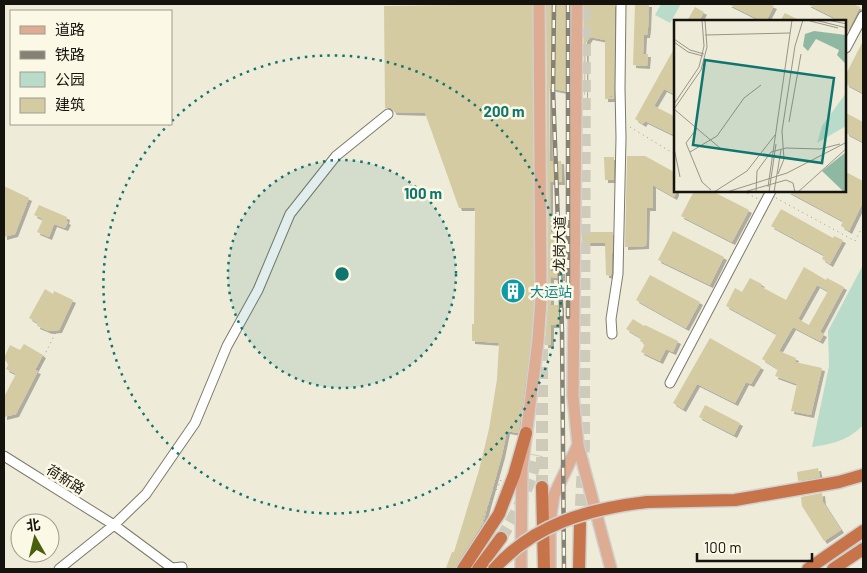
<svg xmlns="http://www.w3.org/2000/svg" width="867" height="573" viewBox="0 0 867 573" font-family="Barlow,'Noto Sans SC',sans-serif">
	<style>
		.green { fill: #b9dcca }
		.building { fill: #d4cba3; fill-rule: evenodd; filter: url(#shadow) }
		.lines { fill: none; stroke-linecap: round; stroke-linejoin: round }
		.highway-tunnel { stroke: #cecbba; stroke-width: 12; stroke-dasharray: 12 6; stroke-linecap: butt }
		.minor-casing { stroke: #7d7a69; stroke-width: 11 }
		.major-casing { stroke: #d0d0cf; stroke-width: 14 }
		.highway-casing { stroke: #d0d0cf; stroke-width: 15 }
		.path { stroke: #9f9c8e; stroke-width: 1; stroke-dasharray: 1 4; stroke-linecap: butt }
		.minor { stroke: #fff; stroke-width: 9 }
		.major { stroke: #ddac92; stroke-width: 11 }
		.highway { stroke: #c7744a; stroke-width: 12 }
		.rail-casing { stroke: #848175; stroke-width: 4.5 }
		.rail { stroke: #fcf8e6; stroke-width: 2.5; stroke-dasharray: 8; stroke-linecap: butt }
		.highway-bridge-casing { stroke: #d0d0cf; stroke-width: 15; stroke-linecap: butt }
		.path-bridge { stroke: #9f9c8e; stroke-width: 1; stroke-dasharray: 1 4; stroke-linecap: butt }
		.highway-bridge { stroke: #c7744a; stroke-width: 12 }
		.ring { fill: none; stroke: #0f766e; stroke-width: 2.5; stroke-dasharray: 2.5 5 }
		.labels { text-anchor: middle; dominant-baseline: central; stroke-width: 5; stroke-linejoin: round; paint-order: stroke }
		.street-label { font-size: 14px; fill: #15130d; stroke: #fcf8e6 }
		.culture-label { font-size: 14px; fill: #0d838f; stroke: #fcf8e6; text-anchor: start }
		.inset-road { fill: none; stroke: #989587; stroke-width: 1 }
		.view { fill: #0f766e; fill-opacity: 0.15; stroke: #0f766e; stroke-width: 2.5 }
		.inset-edge { fill: none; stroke: #15130d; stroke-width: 2.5 }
		.centre { fill: #0f766e; stroke: #fcf8e6; stroke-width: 2.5 }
		.ring-label { font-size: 15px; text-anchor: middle; font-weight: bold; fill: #0f766e; stroke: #fcf8e6; stroke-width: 5; stroke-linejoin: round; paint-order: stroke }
	</style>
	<defs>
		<filter id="shadow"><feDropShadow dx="3" dy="3" stdDeviation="0" flood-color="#0004"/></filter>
	</defs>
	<rect width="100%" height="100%" fill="#efebd9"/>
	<path class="green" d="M 661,4 L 681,4 L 670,23 L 655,15 Z
		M 863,265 L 863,425 C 849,440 833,444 812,447 L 829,366 L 828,331 Z"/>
	<path class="building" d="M 456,4 L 532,4 L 534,300 L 531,340 L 519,429 L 518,433 L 507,431 L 502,455 L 483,523 L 456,565 L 455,569 L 450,569 L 446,568 L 452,552 L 454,552 L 479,470 L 489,429 L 497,379 L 499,343 L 472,341 L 472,324 L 474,324 L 475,208 L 459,208 L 425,113 L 394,112 L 391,108 L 385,108 L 384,6 L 456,5 Z
		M 546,4 L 570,4 L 569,92 L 549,88 L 550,161 L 561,161 L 562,182 L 550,182 L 550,232 L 567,232 L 567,243 L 562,243 L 562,249 L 550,249 L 551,271 L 562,271 L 562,278 L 551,277 L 551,305 L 561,305 L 561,325 L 551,325 L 551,345 L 545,345 L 548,300 Z
		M 584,4 L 615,4 L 614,99 L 605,99 L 605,40 L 590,37 L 586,43 L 585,95 L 584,95 Z
		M 635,4 L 649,4 L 648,28 L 647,35 L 644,35 L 643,54 L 648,54 L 647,66 L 633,65 Z
		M 728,4 L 769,4 L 774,6 L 766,21 L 762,21 Z
		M 807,4 L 853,4 L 860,7 L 846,35 L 846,21 L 833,21 L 835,18 Z
		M 695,7 L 704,12 L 699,21 L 687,21 Z
		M 785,13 L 801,21 L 780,21 Z
		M 863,41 L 863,93 L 846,84 L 846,74 Z
		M 676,45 L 676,95 L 664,89 L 654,106 L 676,117 L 676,136 L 645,121 L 643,124 L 635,119 Z
		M 846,113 L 863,122 L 863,142 L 846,133 Z
		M 627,156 L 645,156 L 676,173 L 676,193 L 674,197 L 653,185 L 653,208 L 647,208 L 646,246 L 625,247 Z
		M 604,157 L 614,157 L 614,180 L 605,180 Z
		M 846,172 L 863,181 L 863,202 L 849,231 L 841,226 L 843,221 L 787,191 L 846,191 Z
		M 4,186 L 29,198 L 15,234 L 4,237 Z
		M 694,191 L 712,191 L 749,210 L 732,242 L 681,216 Z
		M 39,205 L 67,217 L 66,221 L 68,222 L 65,228 L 54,224 L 49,237 L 37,232 L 43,219 L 34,215 Z
		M 781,209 L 833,238 L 834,236 L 843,240 L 830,264 L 822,259 L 824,255 L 771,226 Z
		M 673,231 L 724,257 L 710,285 L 658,260 Z
		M 582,232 L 613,232 L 611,276 L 606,275 L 605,243 L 582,243 Z
		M 804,267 L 826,280 L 827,278 L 844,287 L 820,332 L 824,334 L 820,341 L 793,327 L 779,351 L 796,358 L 795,362 L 822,368 L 811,415 L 791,411 L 797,384 L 775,376 L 778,369 L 762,359 L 777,334 L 726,306 L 735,288 L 742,292 L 750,278 L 762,284 L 760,286 L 786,300 ZM 817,285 L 828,291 L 809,325 L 798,319 Z
		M 650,275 L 700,302 L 686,328 L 636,300 Z
		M 45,289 L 53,294 L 54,291 L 73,300 L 59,330 L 49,331 L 37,326 L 38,323 L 29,318 Z
		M 633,319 L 644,326 L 645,325 L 678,341 L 673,352 L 666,349 L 660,361 L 641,352 L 645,344 L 640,341 L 641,338 L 626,329 Z
		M 710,338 L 761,367 L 751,384 L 746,382 L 735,403 L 697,384 L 683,409 L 673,403 Z
		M 24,344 L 43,355 L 35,370 L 38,371 L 16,414 L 4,417 L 4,397 L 16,374 L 6,369 L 9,363 L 4,360 L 4,358 L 10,345 L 20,350 Z
		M 705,405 L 740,423 L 734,435 L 699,417 Z
		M 818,468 L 820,477 L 798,481 L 797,472 Z
		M 822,493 L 823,502 L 841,530 L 824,541 L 802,506 L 801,497 Z"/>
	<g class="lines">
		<path class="highway-tunnel" d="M 542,487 L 542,336
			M 580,524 L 584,445 L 585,4
			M 501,538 C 517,513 531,484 537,455"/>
		<defs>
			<path id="minor" d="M 846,48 L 863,16
				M 612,334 L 611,319 L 618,274 L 621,138 L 620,88 L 621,4
				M 670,383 L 771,191
				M 4,456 L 114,525 L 172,568 L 182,567
				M 59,569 L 114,525 L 146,494 L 195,423 L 227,346 L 258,290 L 290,214 L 336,156 L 388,114"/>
			<path id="major" d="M 577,4 L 573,396 L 578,445 L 611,569
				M 521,569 L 522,468 L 538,341 L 541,300 L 539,4
				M 550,569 L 550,521 L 554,495 L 578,445"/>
			<path id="highway" d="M 542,487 L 544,569
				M 647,502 L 735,500 L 839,482 L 863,475
				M 463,569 L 499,514 L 514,475 L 526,433
				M 478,569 L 501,538
				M 579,569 L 580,524
				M 808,569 L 863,531
				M 833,569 L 863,549"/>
		</defs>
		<use href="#minor" class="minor-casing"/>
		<use href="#major" class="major-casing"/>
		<use href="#highway" class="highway-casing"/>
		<path class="path" d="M 611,102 L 611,95
			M 630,127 L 676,155
			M 743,191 L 758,199
			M 776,198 L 855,241 L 863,226
			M 863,303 L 863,305
			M 37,370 L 57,330"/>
		<use href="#minor" class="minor"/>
		<use href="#major" class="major"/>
		<use href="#highway" class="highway"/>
		<defs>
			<path id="rail" d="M 554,4 L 553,90 L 562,331 L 564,569
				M 568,4 L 568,317"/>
		</defs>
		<use href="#rail" class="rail-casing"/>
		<use href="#rail" class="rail"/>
		<defs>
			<path id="highway-bridge" d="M 494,569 C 534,524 588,509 647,502"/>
		</defs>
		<use href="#highway-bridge" class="highway-bridge-casing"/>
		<path class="path-bridge" d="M 501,480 L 482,519 L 507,538 L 507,541"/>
		<use href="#highway-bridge" class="highway-bridge"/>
	</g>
	<circle cx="342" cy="274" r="114" fill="#0f766e" fill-opacity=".12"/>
	<g class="ring">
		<circle cx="342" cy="274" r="114"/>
		<path d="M172 121A229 229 0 1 1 169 124"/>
	</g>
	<defs>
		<symbol id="building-disc" viewBox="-11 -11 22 22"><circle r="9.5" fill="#0f9aa8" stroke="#fcf8e6"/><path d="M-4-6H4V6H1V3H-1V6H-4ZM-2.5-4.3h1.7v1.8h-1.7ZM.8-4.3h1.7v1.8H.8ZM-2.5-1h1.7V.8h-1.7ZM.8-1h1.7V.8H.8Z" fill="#fff"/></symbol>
	</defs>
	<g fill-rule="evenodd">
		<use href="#building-disc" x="499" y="277" width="28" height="28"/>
	</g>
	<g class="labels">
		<g class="street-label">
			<text transform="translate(559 244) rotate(-89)">龙岗大道</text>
			<text transform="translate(66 479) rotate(32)">荷新路</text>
		</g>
		<g class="culture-label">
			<text x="530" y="291">大运站</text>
		</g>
	</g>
	<g transform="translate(674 20)">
		<rect width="172" height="172" fill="#efebd9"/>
		<path d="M 172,73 L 172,106 L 143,123 L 148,106 Z" fill="#b9dcca"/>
		<path d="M 140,11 L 172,15 L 172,44 L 163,35 L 165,30 L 142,19 L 134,31 L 129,26 L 131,14 ZM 172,132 L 172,172 L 170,172 L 148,151 Z" fill="#8fb8a3"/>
		<path class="inset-road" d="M 141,0 L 173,8M 154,0 L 173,4M 136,1 L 164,8M 31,15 L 116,13M 0,19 L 16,30 L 30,34M 0,22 L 14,32 L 29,36M 0,84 L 25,47 L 30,26 L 28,0M 0,89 L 46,128M 0,89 L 27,50 L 33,27 L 31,0M 115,102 L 127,34M 23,108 L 12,123 L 28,162 L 37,170M 0,128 L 6,157M 16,132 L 43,116 L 70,78 L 87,65M 104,154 L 110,139 L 108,111 L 121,26 L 129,0M 94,167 L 118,0M 40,172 L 73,151 L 101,115M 53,172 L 113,153 L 173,122M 70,172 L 112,160 L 119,163 L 121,172M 82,172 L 83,151 L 97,132 L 112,128 L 146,129 L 166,124M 95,172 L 102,124M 100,172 L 107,130M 124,172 L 173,128"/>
		<path class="view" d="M 31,40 L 160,58 L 148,143 L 19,125 Z"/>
		<rect width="172" height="172" class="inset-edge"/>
	</g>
	<circle cx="342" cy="274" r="8" class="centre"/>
	<g class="ring-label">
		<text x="504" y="117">200 m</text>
		<text x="423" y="199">100 m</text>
	</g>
	<rect width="867" height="573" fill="none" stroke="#15130d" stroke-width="10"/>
	<rect x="10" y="10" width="162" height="115" fill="#fcf8e6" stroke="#a09c8f"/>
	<rect x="20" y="26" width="25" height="8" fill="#ddac92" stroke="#a09c8f"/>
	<text x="55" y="35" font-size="15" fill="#15130d">道路</text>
	<rect x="20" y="51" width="25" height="8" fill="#848175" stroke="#a09c8f"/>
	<text x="55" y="60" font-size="15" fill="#15130d">铁路</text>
	<rect x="20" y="72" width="25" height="15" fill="#b9dcca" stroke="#a09c8f"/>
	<text x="55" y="85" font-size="15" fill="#15130d">公园</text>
	<rect x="20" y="98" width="25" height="15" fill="#d4cba3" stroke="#a09c8f"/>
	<text x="55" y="110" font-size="15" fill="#15130d">建筑</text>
	<g transform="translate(35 538) rotate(352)"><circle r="24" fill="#fcf8e6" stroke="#a09c8f"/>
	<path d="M0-4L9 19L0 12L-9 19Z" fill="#48600d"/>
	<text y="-8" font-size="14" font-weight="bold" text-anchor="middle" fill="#15130d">北</text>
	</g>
	<path d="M697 553v8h115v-8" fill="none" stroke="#15130d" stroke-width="2.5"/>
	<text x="704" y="553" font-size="15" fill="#15130d" stroke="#fcf8e6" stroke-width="4" paint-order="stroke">100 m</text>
</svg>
